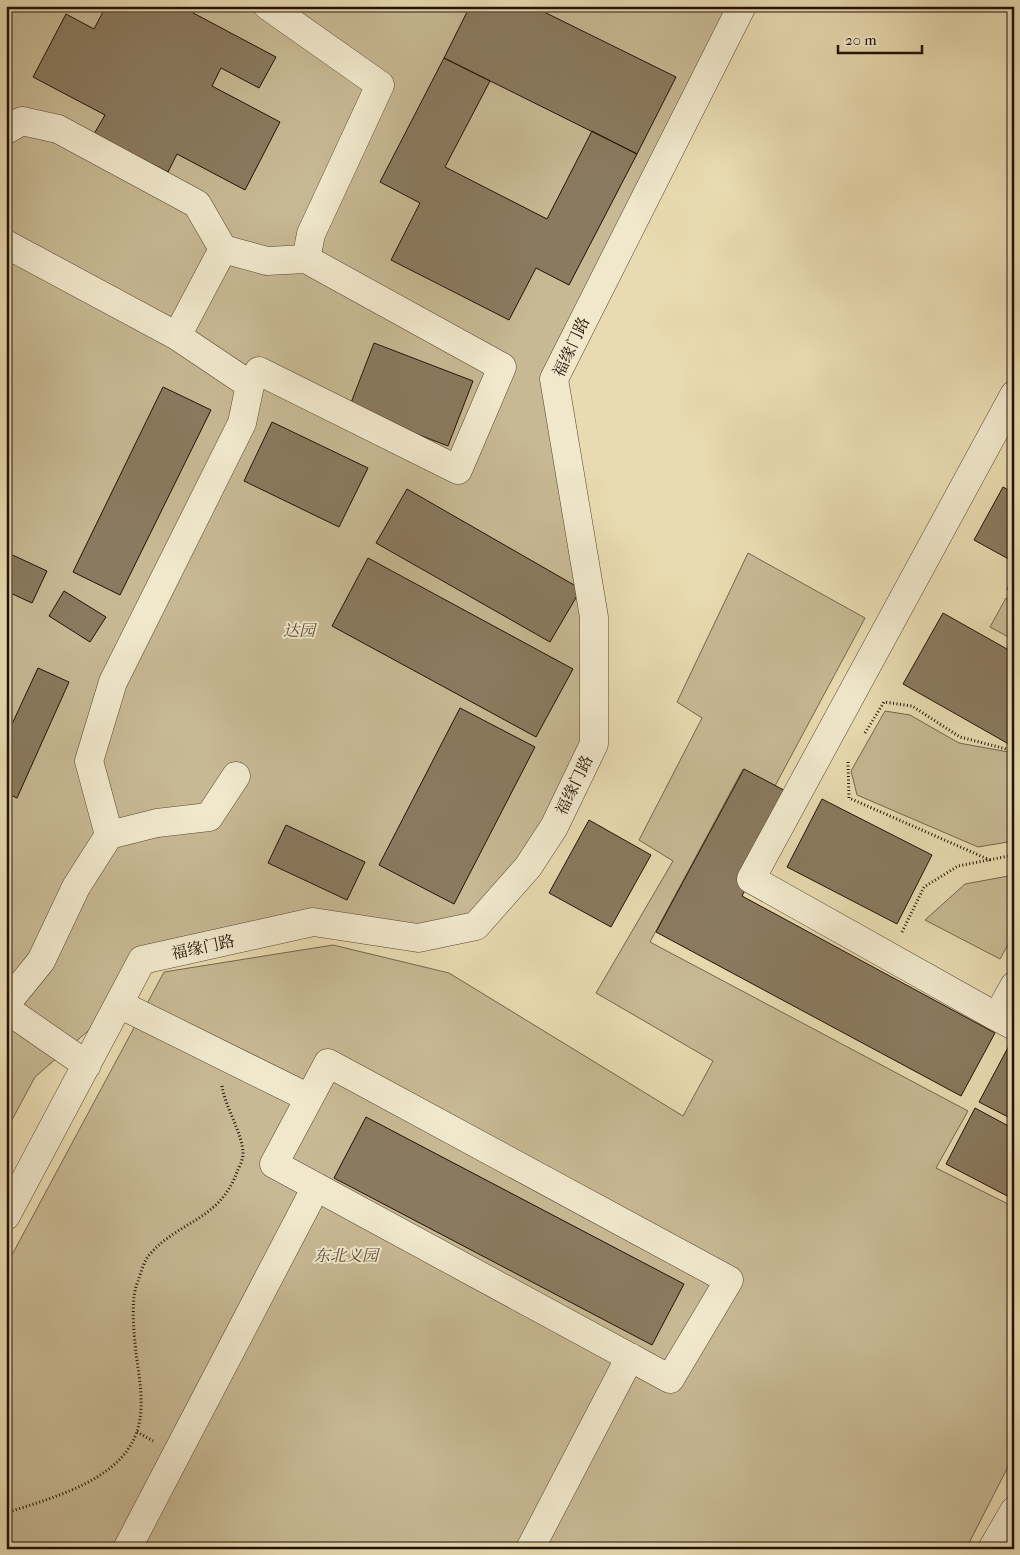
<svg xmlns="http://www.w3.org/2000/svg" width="1020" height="1555" viewBox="0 0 1020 1555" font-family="'IM FELL French Canon','Noto Serif SC',serif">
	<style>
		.green { fill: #c7b994; stroke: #75654d }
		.building { fill: #8a7a5f; stroke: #231106 }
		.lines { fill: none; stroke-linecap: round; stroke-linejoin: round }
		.minor-casing { stroke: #544431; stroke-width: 29 }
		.path { stroke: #231106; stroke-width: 3; stroke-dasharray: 1 2.5; stroke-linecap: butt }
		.minor { stroke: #f1e8cc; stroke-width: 28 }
		.labels { text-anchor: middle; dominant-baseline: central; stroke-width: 4; stroke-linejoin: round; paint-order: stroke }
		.street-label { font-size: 16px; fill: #231106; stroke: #f1e8cc }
		.park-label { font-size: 16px; font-style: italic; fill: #5c4c38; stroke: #f1e8cc }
	</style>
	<rect width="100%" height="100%" fill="#e9dbb1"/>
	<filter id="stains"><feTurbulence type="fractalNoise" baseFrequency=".004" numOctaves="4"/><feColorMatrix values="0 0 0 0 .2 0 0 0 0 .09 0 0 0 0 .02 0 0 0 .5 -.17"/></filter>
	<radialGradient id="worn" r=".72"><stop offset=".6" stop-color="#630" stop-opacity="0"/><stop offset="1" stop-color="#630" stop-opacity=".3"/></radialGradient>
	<path class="green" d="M 6,6 L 738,6 L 554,379 L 594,617 L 594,744 L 476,926 L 313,922 L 143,960 L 119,1004 L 35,1077 L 6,1131 Z
		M 748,553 L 865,618 L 775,786 L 743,769 L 650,942 L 968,1111 L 936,1168 L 1014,1207 L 1014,1455 L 966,1549 L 6,1549 L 6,1266 L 164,972 L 333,945 L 449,973 L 683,1116 L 713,1061 L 596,993 L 673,861 L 639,840 L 702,718 L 677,702 Z
		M 1006,598 L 1014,602 L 1014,640 L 990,627 Z
		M 885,711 L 910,715 L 959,743 L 1014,753 L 1014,841 L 978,847 L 857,795 L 851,771 Z
		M 1014,875 L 1014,934 L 1000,959 L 925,920 L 965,884 Z"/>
	<path class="building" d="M 106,6 L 180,6 L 276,57 L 259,88 L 221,68 L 212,86 L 280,122 L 245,190 L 177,154 L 168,172 L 94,134 L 105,115 L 33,77 L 66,14 L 94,29 Z
		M 470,6 L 532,6 L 676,77 L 637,154 L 444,58 Z
		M 444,58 L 490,81 L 445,167 L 547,219 L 592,131 L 637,154 L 569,285 L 536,268 L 509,320 L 391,260 L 420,203 L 380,182 Z
		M 374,343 L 473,381 L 448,446 L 349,408 Z
		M 163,387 L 211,410 L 120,595 L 73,572 Z
		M 272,422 L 368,468 L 339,527 L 244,481 Z
		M 1003,487 L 1014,493 L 1014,562 L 974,540 Z
		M 407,489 L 581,589 L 550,642 L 376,543 Z
		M 6,552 L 47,571 L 32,603 L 6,591 Z
		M 368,558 L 573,669 L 536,737 L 332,626 Z
		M 1014,575 L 1014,593 L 1007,589 Z
		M 64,591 L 106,617 L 90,642 L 49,616 Z
		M 943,613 L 1014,653 L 1014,747 L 903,684 Z
		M 38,668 L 69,682 L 17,798 L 6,793 L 6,737 Z
		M 460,708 L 535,747 L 454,904 L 379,865 Z
		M 744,769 L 795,796 L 742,896 L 995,1033 L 961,1096 L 656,932 Z
		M 822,799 L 932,855 L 897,924 L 787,867 Z
		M 589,820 L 651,855 L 611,927 L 549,893 Z
		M 286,825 L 365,862 L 347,900 L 268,863 Z
		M 1012,1040 L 1014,1041 L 1014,1120 L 979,1102 Z
		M 975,1108 L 1014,1129 L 1013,1199 L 946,1164 Z
		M 366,1117 L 684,1284 L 652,1345 L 334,1178 Z"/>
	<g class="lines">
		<defs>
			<path id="minor" d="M 268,6 L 380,85 L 311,234 L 306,259
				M 6,130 L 22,121 L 58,129 L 197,204 L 223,249
				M 6,244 L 177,336 L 250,385 L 242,423 L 113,682 L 89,761 L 109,835
				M 177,336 L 223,249 L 267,261 L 306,259 L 502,367 L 458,470 L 259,371 L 250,385
				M 6,1004 L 41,961 L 76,887 L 109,835 L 157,823 L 209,817 L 236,776
				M 119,1004 L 309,1098
				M 6,1009 L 87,1065
				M 997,1017 L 751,879 L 1014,395
				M 1012,1025 L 997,1017 L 1014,986
				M 328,1063 L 729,1280 L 670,1379 L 274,1164 Z
				M 6,1216 L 142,960 L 313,922 L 418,938 L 476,926 L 528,867 L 554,827 L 594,744 L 594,617 L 554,379 L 742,6
				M 127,1549 L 316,1187
				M 530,1549 L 630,1357
				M 992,1549 L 1014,1511"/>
		</defs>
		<use href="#minor" class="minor-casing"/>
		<path class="path" d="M 865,733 L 884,702 L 912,706 L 960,737 L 1014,751
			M 848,762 L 849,798 L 990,860
			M 902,932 L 924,887 L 958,866 L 1014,855
			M 137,1432 L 153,1441
			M 6,1513 C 53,1497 127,1480 139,1424 C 144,1401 139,1376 136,1353 C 134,1333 130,1299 138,1281 C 141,1273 144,1260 150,1254 C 180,1220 219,1221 237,1172 C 239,1167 243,1160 243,1154 C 243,1134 225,1107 222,1086"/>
		<use href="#minor" class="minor"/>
	</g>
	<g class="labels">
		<g class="street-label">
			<text transform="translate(571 347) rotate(-65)">福缘门路</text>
			<text transform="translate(574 785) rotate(-64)">福缘门路</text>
			<text transform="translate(203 947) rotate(-12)">福缘门路</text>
		</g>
		<g class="park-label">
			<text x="299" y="630">达园</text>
			<text x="346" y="1255">东北义园</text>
		</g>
	</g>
	<rect width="1020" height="1555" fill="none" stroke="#e9dbb1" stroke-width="25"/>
	<rect x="8" y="8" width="1005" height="1540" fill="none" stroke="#231106" stroke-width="2.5"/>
	<rect x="12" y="12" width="995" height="1530" fill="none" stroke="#231106"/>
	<path d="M838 45v8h84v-8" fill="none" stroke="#231106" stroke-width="2.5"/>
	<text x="845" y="45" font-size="15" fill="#231106" stroke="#f1e8cc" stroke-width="4" paint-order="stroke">20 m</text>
	<rect width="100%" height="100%" filter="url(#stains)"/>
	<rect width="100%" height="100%" fill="url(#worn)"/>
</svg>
